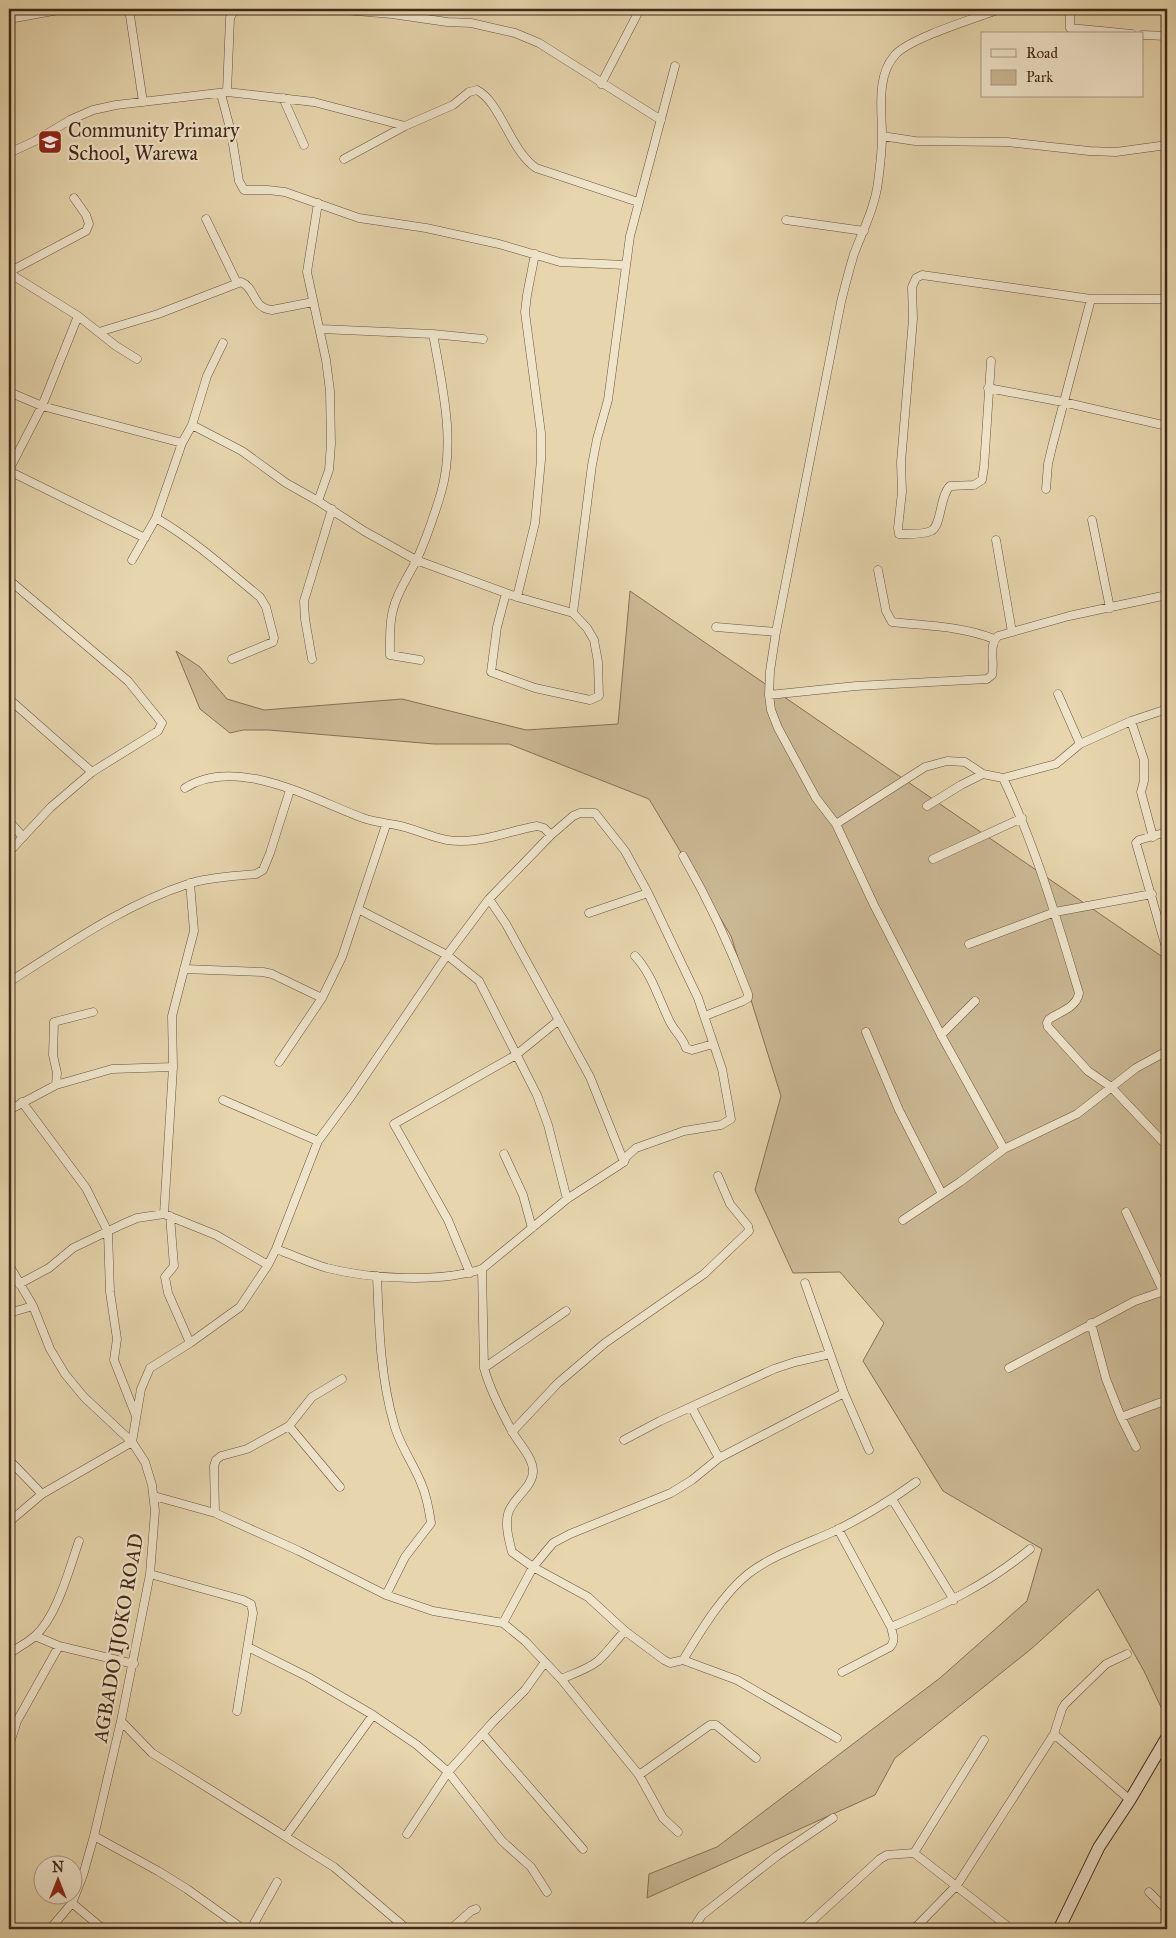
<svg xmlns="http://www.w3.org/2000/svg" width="1176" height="1938" viewBox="0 0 1176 1938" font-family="'IM FELL Great Primer',serif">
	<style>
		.green { fill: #cab894; stroke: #857056 }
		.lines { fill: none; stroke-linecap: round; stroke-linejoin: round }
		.street-casing { stroke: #6a533d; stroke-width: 9 }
		.secondary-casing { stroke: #402818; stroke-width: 13 }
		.street { stroke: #efe4ca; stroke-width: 8 }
		.secondary { stroke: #efe4ca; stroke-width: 11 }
		.labels { text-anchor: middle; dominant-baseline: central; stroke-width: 4.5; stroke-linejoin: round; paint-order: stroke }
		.poi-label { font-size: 20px; fill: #402818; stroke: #efe4ca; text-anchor: start }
		.street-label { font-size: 20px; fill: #402818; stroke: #efe4ca }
	</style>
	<rect width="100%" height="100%" fill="#e6d5ad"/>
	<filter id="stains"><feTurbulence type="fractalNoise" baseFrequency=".004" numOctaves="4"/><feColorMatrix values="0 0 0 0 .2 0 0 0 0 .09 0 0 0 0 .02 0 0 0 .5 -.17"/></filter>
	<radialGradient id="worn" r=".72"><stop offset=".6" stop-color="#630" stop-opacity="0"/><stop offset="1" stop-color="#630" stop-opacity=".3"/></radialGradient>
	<path class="green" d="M 630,591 L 1167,960 L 1167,1720 L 1144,1671 L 1098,1589 L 1031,1649 L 895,1758 L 875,1795 L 647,1898 L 649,1874 L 717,1847 L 940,1678 L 1027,1601 L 1042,1549 L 943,1491 L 863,1361 L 884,1323 L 840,1272 L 793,1273 L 755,1190 L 781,1096 L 731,936 L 649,799 L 509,744 L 434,744 L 269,730 L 243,730 L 230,733 L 200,709 L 176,651 L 200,667 L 227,699 L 264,710 L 402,699 L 526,730 L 618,724 Z"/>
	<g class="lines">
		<defs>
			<path id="street" d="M 129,9 L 143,102
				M 332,9 L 392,14 L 447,22 L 471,23 L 515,33 L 539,43 L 661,120
				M 1000,9 C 976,18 910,38 895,55 C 876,76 882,110 882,136 C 882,151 880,167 878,182 C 875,207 863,230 854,254 C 849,270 845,286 841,302 L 776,632 L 770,671 L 769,695 L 771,710 L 778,728 L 816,798 L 836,824 L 874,905 L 941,1035 L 1004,1149
				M 1070,9 L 1070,28 L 1132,34
				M 9,19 L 64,9
				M 1142,35 L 1167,36
				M 601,84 L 640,9
				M 227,92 L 230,18 L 235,9
				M 221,94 L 231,132 L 239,181 L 244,190 L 268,190 L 285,192 L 359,218 L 426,228 L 499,244 L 560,262 L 625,265
				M 283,98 L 304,145
				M 882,136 L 915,141 L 1007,142 L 1089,151 L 1116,152 L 1167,145
				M 9,153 L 35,141 L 70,120 L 93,110 L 116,105 L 227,92 L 314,102 L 405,126 L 453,105 L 469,92 L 477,90 C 501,103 510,150 536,168 L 638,202
				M 344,159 L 405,126
				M 318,203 L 307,272 L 326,360 L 330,391 L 331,444 L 329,470 L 318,501
				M 206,219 L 237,283
				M 786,220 L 864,231
				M 9,272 L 86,231 L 89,224 L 86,215 L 74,198
				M 9,273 L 78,316 L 116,346 L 137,359
				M 321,329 L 433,334 L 483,339
				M 99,332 L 158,314 L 241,282 C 256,288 252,308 272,310 L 313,302
				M 991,361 L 984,467 L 982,480 L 974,485 L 950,486 C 939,497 942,526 931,531 C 922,535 909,534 899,534 L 898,528 L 902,492 L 901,462 L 913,319 L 912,287 L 916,278 L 922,275 L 1091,299 L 1167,299
				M 988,388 L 1063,402 L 1167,426
				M 9,392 L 42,406 L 182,443 L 192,425 L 242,451 L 286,483 L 318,501 L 364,531 L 416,560 L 517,597 L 573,613 L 587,628 L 594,640 L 598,662 L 599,696 L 590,700 L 535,688 L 491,672 L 497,627 L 506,593
				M 192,425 L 207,376 L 223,343
				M 9,470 L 42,406 L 78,316
				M 9,471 L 145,538
				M 1046,489 L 1048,464 L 1052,447 L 1091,299
				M 156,518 C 194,540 227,570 260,597 L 266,607 L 274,638 L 273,642 L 232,659
				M 1092,520 L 1110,608
				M 996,540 L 1012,632
				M 132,560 L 156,518 L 182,443
				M 878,570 L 886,611 L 892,622 C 927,626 961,626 994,639
				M 9,580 L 128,681 L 162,723 L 158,731 L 92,772 L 51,807 L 9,852
				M 517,597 L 535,523 L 541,460 L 541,433 L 525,312 L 527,295 L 535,254
				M 573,613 L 592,465 L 597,439 L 608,400 L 630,236 L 675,66
				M 716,627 L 776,632
				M 312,659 L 305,619 L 304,601 L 332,509
				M 420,660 L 390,655 C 390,641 389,623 393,610 C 397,592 408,577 416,561 C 426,540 434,516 441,493 C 456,442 442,385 433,334
				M 1058,694 L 1080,744
				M 769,695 L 856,686 L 987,679 L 992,675 C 995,662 988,645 998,636 L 1069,616 L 1167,595
				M 9,699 L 92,772
				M 1131,721 L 1144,760 L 1144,781 L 1141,792 L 1153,837
				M 1003,778 L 1056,764 L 1080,744 L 1131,721 L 1167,709
				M 185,788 C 236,755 312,799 363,818 C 374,822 385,823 396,825 C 413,828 430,837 447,840 C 478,845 508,831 537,826 L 544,828 L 551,835
				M 927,806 L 961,785 L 983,774
				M 9,821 L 23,837
				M 836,824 L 925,767 L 947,761 L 965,762 L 983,774 L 1003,778 C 1036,847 1057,920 1079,993 C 1077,1007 1060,1012 1049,1019 L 1047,1023 L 1048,1027 L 1088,1071 L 1111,1087 L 1167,1146
				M 1167,832 L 1139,840 L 1136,843 L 1167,951
				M 683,856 C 709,901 730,946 748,994 L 748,998 L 743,1001 L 705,1016
				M 933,859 L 1022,818
				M 489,899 L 506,924 L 590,1077 L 624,1162
				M 358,909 L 447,955 L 479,981 L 537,1095 L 548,1125 L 567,1199
				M 589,913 L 648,893
				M 969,944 L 1055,912 L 1152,894
				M 635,956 C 652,974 659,1000 670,1022 C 675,1032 682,1036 686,1048 L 692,1050 L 713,1044
				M 184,969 L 263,972 L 272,974 L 322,998
				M 9,982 C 66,946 123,905 188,884 C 207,877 236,876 256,874 L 263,870 L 270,853 L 290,790
				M 866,1032 L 899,1110 L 942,1194
				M 941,1035 L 975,1001
				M 279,1062 L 322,998 L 342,957 L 386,825
				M 56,1085 L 57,1073 L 53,1055 L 54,1022 L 93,1012
				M 223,1100 L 318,1141
				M 22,1102 L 86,1188 L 108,1232 L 110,1292 L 117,1339 L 114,1360 L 136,1416
				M 9,1110 L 56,1085 L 112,1069 L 173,1067
				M 504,1154 L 523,1195 L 532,1228
				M 1126,1212 L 1163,1291
				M 164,1214 L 173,1067 L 172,1016 L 194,931 L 190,883
				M 170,1216 L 174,1266 L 165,1277 L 168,1293 L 190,1343
				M 903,1220 L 960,1182 L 1004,1149 L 1077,1114 L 1136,1068 L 1167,1051
				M 9,1265 L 33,1306 L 50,1349 L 65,1374 L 84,1397 L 132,1442 L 145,1462 L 152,1485 L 155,1511 L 150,1574 L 121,1721 L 94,1836 L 83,1875 L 72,1903 L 50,1929
				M 482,1269 L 484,1368 C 490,1390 501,1411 512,1431 C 518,1443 533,1457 533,1471 C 533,1488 512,1498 508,1514 C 505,1526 509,1540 512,1552 L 533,1567 L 588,1597 L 625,1631 L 664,1660 L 670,1663 L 683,1660 L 737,1680 L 837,1738
				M 470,1273 L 448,1220 L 394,1124 L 516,1055 L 559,1020
				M 377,1276 C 379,1325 380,1376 394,1424 C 399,1444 413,1463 421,1483 C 427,1496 429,1509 431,1523 L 405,1557 L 386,1595
				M 805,1283 L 844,1393 L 869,1450
				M 19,1284 L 49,1268 L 73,1248 L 123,1224 L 137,1218 L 164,1214 L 216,1235 L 268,1265
				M 9,1313 L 33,1306
				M 1091,1323 L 1106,1379 L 1121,1417 L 1136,1447
				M 484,1368 L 566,1311
				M 1009,1368 L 1135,1301 L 1167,1290
				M 692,1408 L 719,1458
				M 1121,1417 L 1167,1400
				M 289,1426 L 340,1487
				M 512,1432 L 558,1383 L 605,1343 L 704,1274 L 749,1231 L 748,1226 L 730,1204 L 718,1176
				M 624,1440 L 660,1421 L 774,1369 L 795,1362 L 830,1354
				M 9,1460 L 42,1494
				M 154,1496 L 215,1513 L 299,1551 L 386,1595 L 433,1611 L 503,1623 L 525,1641 L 561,1679 L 639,1775 L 663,1818 L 678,1832
				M 892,1499 L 954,1600
				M 215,1513 L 214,1466 L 216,1460 L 221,1456 L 247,1449 L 289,1426 L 312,1397 L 342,1379
				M 9,1522 L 42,1494 L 132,1442 L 141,1389 L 150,1368 L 190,1343 L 240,1307 L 268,1265 L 276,1249 L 318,1141 L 352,1095 L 447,955 L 489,899 L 551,835 L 573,816 L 580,813 L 595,813 L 625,851 L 648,893 L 698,998 L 722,1069 L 731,1119 L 721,1125 L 684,1131 L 636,1148 L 626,1157 L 624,1162 L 567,1199 L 482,1269 C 439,1283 371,1279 327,1268 C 310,1263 293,1255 276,1249
				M 838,1529 L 891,1627 C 893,1636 896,1640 890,1647 L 842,1672
				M 150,1574 L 243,1600 L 251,1604 L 253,1613 L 237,1711
				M 503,1623 L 533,1567 L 553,1543 L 570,1534 L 671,1493 L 692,1480 L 719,1458 L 844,1393
				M 891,1627 C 944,1605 985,1586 1030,1549
				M 35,1636 L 59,1646 L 134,1664
				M 248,1647 L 308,1677 L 373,1715 L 417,1745 L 448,1772 L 502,1841 L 531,1867 L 547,1892
				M 9,1654 C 17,1648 27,1643 35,1636 C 57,1616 69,1570 79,1541
				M 683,1660 C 700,1632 722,1595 748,1574 C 772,1555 809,1543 837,1530 C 865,1516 891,1500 916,1482
				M 561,1679 C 573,1674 588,1669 598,1661 C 608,1652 615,1641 625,1631
				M 121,1721 L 152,1753 L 334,1867 L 407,1929
				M 483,1734 L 583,1849
				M 1054,1734 L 1130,1800
				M 9,1746 L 17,1721 L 59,1646
				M 639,1775 L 710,1725 L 716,1725 L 756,1758
				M 407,1834 L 448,1772 L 493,1722 L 525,1690 L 545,1662
				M 94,1836 L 158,1871 L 187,1889 L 243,1929
				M 286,1836 L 373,1715
				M 914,1853 L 984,1740
				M 1149,1892 L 1167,1910
				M 72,1903 L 103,1929
				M 251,1929 L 277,1882
				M 451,1929 L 471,1911 L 476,1909
				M 693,1929 L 702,1915 L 777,1856 L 833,1818
				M 803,1929 L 880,1859 L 887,1855 L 914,1853 L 1011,1929
				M 914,1929 L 957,1885 L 1054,1734 L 1062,1709 L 1065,1704 L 1106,1664 L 1127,1654"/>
			<path id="secondary" d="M 1059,1929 L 1099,1847 L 1130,1800 L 1167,1737"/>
		</defs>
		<use href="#street" class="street-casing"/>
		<use href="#secondary" class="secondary-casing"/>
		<use href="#street" class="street"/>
		<use href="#secondary" class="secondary"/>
	</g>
	<defs>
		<symbol id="school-square" viewBox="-11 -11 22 22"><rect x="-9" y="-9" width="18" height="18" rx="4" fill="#8f2418" stroke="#efe4ca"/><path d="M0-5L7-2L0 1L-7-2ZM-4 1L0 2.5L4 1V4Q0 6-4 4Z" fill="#fff"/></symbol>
	</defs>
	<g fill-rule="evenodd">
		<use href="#school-square" x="36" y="128" width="28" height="28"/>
	</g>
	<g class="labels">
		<g class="poi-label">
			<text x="68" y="130">Community Primary<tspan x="68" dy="23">School, Warewa</tspan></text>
		</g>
		<g class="street-label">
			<text transform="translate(118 1638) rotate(-80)">AGBADO IJOKO ROAD</text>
		</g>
	</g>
	<rect width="1176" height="1938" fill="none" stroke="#e6d5ad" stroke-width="30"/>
	<rect x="10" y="10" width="1156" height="1918" fill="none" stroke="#402818" stroke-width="2.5"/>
	<rect x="15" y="15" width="1146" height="1908" fill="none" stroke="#402818"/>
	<rect x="981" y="32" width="162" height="65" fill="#efe4ca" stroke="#a99983"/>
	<rect x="991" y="49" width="25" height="8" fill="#efe4ca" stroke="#a99983"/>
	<text x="1026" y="58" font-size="15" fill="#402818">Road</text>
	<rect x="991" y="70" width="25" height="15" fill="#cab894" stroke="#a99983"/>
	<text x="1026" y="82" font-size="15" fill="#402818">Park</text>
	<g transform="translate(58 1880)"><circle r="24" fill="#efe4ca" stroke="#a99983"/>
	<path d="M0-4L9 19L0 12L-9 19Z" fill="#8f2418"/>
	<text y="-8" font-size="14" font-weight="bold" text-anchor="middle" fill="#402818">N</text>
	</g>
	<rect width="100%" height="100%" filter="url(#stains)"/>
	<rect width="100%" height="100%" fill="url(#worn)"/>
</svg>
